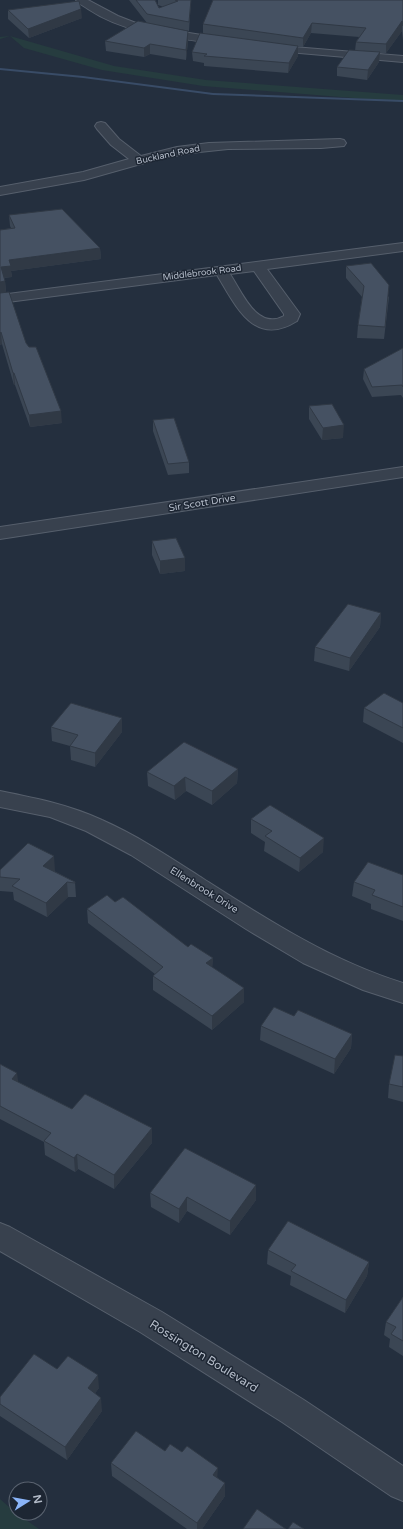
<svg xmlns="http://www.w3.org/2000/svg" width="403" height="1529" viewBox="0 0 403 1529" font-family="'Varela Round',sans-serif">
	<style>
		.green { fill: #263c3f }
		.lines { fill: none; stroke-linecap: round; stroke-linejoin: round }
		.stream { fill: #394c67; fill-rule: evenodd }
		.minor-casing { stroke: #565f6c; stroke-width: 2 }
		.minor { fill: #38414e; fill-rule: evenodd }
		.wall { fill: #3b4654 }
		.shaded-wall { fill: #303945 }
		.building { fill: #455162; stroke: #303945 }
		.labels { text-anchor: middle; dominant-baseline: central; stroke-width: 3; stroke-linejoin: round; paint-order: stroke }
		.far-street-label { font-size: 9px; fill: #b4bcc9; stroke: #1d2633 }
		.street-label { font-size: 10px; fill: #b4bcc9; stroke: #1d2633 }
		.near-street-label { font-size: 12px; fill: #b4bcc9; stroke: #1d2633 }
	</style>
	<rect width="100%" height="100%" fill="#242f3e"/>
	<path class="green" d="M 10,36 L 0,39 L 0,37 L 10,36 L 114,66 L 206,80 L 403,95 L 403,102 L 203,86 L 102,70 L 24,48 Z
		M 0,1499 L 16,1513 L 39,1529 L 0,1529 Z"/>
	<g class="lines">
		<path class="stream" d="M 0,68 L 83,76 L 213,93 L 403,100 L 403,102 L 213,95 L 83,78 L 0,70 Z"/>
		<defs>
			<path id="minor" d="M 76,0 L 88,0 L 118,16 L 136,23 L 170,30 L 227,39 L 233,42 L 227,45 C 181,38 128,36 88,9 C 84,6 79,4 76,0 Z
				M 269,45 L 403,56 L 403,62 L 265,50 L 263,48 Z
				M 101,122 L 105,123 L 119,139 L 141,156 L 177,147 L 209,143 L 340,139 L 344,140 L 346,143 L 344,146 L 321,148 L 228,149 L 190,153 L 155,160 L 84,180 L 0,195 L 0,187 L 83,172 L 129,159 L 111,145 L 97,129 L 95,126 L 97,123 Z
				M 403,243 L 403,251 L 267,269 L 300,314 L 297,321 C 254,348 236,306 217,275 L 0,303 L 0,295 ZM 254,271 L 284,314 L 284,316 C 257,331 242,292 230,274 Z
				M 403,467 L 403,477 L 0,539 L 0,527 Z
				M 0,791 C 35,798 70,805 102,820 C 136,835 168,856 199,876 C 265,918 329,960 403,983 L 403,1003 L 363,990 L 303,963 L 246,929 L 131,855 L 86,831 L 50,817 L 0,807 Z
				M 0,1223 L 10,1227 L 162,1312 L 304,1400 L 403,1466 L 403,1501 L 391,1496 L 282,1422 L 140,1332 L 0,1251 Z"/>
		</defs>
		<use href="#minor" class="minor-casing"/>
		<use href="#minor" class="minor"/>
	</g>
	<path class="wall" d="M 129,0 L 155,0 L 159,8 L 164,7 L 158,5 L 158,0 L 191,0 L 189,31 L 163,26 L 188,41 L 186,60 L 150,54 L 144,57 L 106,51 L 105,41 L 147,23 Z
		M 403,0 L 403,40 L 402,31 L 386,53 L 380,53 L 379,62 L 367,80 L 337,76 L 337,67 L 355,51 L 356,42 L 359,37 L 311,33 L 303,47 L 298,47 L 298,56 L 288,73 L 204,66 L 204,63 L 193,61 L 192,52 L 203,34 L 203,24 Z
		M 8,10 L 82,18 L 29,38 L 8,19 Z
		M 9,215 L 100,248 L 101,259 L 11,271 L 12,277 L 4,278 L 5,281 L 6,292 L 26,343 L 62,423 L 30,427 L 15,385 L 14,385 L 2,344 L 0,345 L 0,230 L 11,228 L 10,226 Z
		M 346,266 L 389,297 L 384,339 L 357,338 L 358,325 L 362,297 L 346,278 Z
		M 403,348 L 403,398 L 401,395 L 372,397 L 363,379 L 364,369 Z
		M 309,406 L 343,438 L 322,440 L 309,419 Z
		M 153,420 L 189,462 L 189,473 L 168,475 L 153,431 Z
		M 152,541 L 185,571 L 160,574 L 152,555 Z
		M 381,613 L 380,627 L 349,671 L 314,661 L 315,647 Z
		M 403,703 L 403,743 L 363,722 L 364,708 Z
		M 122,718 L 122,732 L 95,767 L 71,760 L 70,746 L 52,741 L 51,727 Z
		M 238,769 L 237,783 L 212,805 L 186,791 L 175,800 L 148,786 L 147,772 Z
		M 251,819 L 323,852 L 299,872 L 264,851 L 265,842 L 251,833 Z
		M 0,870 L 55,870 L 54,871 L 75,882 L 76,897 L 68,897 L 47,917 L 14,900 L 13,892 L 0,891 Z
		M 403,875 L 403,921 L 371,909 L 371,904 L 352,896 L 354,882 Z
		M 115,902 L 188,947 L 213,958 L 212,967 L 244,1002 L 212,1030 L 153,990 L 153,976 L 155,974 L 88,923 L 87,909 Z
		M 294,1016 L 352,1034 L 351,1048 L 334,1074 L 260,1040 L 261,1026 Z
		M 403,1056 L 403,1102 L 388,1098 L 389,1084 Z
		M 0,1064 L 18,1082 L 72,1109 L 152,1128 L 152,1143 L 114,1189 L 78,1169 L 75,1172 L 45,1155 L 44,1142 L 0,1119 Z
		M 256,1185 L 256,1200 L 230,1235 L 187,1211 L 179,1223 L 151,1207 L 150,1193 Z
		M 268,1250 L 369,1262 L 367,1276 L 345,1313 L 290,1285 L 291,1276 L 267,1264 Z
		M 403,1297 L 403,1356 L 389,1347 L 390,1339 L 384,1335 L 386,1322 Z
		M 57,1369 L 99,1388 L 95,1393 L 102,1411 L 67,1460 L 0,1416 L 0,1397 Z
		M 165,1451 L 218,1478 L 225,1496 L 202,1529 L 187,1529 L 112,1476 L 111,1463 Z"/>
	<path class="shaded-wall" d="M 81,9 L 82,18 L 29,38 L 28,29 Z
		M 402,21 L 402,31 L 386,53 L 386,44 Z
		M 312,23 L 311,33 L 303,47 L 303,38 Z
		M 188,31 L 188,41 L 186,60 L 186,50 Z
		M 150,44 L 150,54 L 144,57 L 144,48 Z
		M 298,46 L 298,56 L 288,73 L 289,63 Z
		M 380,52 L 379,62 L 367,80 L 368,70 Z
		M 100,248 L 101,259 L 11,271 L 12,277 L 1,278 L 1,267 L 9,260 Z
		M 5,281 L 6,293 L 0,294 L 0,282 Z
		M 1,332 L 2,344 L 0,345 L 0,333 Z
		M 13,373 L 14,373 L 15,385 L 14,385 Z
		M 61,411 L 62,423 L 30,427 L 29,415 Z
		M 344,425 L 343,438 L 322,440 L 323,428 Z
		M 185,558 L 185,571 L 160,574 L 160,561 Z
		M 381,613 L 380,627 L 349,671 L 350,658 Z
		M 122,718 L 122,732 L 95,767 L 95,753 Z
		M 238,769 L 237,783 L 212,805 L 212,791 Z
		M 185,777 L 186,791 L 175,800 L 174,786 Z
		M 324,838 L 323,852 L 299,872 L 300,858 Z
		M 54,856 L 55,870 L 45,880 L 43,866 Z
		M 67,882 L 68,897 L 47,917 L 46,903 Z
		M 213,958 L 212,972 L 206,963 Z
		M 244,988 L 244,1002 L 212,1030 L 212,1016 Z
		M 352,1034 L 351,1048 L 334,1074 L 335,1059 Z
		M 17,1073 L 19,1087 L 12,1079 Z
		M 152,1128 L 152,1143 L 114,1189 L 114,1175 Z
		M 77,1154 L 78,1169 L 75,1172 L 74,1158 Z
		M 256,1185 L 256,1200 L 230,1235 L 230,1221 Z
		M 187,1197 L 187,1211 L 179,1223 L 179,1209 Z
		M 369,1262 L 367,1276 L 345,1313 L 346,1300 Z
		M 98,1375 L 99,1388 L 89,1402 L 88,1388 Z
		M 101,1398 L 102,1411 L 67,1460 L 65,1447 Z
		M 218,1468 L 217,1481 L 213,1475 Z
		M 225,1483 L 225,1496 L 202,1529 L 197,1529 L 197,1523 Z"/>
	<path class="building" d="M 136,0 L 155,0 L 159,8 L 178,1 L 175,0 L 191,0 L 189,22 L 147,14 Z
		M 213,0 L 403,0 L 403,26 L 402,21 L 386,44 L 356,42 L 366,28 L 312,23 L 303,38 L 203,24 Z
		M 79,1 L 81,9 L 28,29 L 8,10 Z
		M 138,21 L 188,31 L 186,50 L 150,44 L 144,48 L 105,41 Z
		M 200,33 L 298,46 L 289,63 L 204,56 L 207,54 L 192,52 Z
		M 349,50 L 380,52 L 368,70 L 337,67 Z
		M 62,209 L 100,248 L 9,260 L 11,266 L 1,267 L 5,281 L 0,282 L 0,230 L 15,228 L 9,215 Z
		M 371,263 L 389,285 L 385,327 L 358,325 L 364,286 L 346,266 Z
		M 9,292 L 26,343 L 29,347 L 36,347 L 61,411 L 29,415 L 14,373 L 13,373 L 1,332 L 0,333 L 0,293 Z
		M 403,348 L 403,387 L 402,385 L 372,387 L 364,369 Z
		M 332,404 L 344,425 L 323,428 L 309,406 Z
		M 174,418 L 189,462 L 168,464 L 153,420 Z
		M 176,538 L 185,558 L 160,561 L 152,541 Z
		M 348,604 L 381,613 L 350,658 L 315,647 Z
		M 384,693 L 403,703 L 403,728 L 364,708 Z
		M 71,703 L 122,718 L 95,753 L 70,746 L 78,735 L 51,727 Z
		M 184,742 L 238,769 L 212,791 L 185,777 L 174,786 L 147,772 Z
		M 270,805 L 324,838 L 300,858 L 265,836 L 272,831 L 251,819 Z
		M 28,843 L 54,856 L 43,866 L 75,882 L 75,883 L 67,882 L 46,903 L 12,886 L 20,879 L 0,877 L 0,870 Z
		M 368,862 L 403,875 L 403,907 L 372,895 L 375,890 L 354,882 Z
		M 107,895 L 115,902 L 123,897 L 188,947 L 191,944 L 213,958 L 206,963 L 244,988 L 212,1016 L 153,976 L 163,967 L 87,909 Z
		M 274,1007 L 294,1016 L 298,1010 L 352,1034 L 335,1059 L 261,1026 Z
		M 395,1055 L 403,1056 L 403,1087 L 389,1084 Z
		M 0,1064 L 17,1073 L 12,1079 L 72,1109 L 85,1094 L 152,1128 L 114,1175 L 77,1154 L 74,1158 L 44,1141 L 51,1133 L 0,1106 Z
		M 185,1148 L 256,1185 L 230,1221 L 187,1197 L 179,1209 L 150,1193 Z
		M 288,1221 L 369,1262 L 346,1300 L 291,1271 L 296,1265 L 268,1250 Z
		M 403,1297 L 403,1341 L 391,1334 L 396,1327 L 386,1322 Z
		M 34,1354 L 57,1369 L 68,1356 L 98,1375 L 88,1388 L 101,1398 L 65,1447 L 0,1404 L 0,1397 Z
		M 136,1431 L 165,1451 L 170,1444 L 182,1452 L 187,1446 L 218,1468 L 213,1475 L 225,1483 L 197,1523 L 111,1463 Z
		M 257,1509 L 286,1529 L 243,1529 Z
		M 293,1522 L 304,1529 L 288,1529 Z"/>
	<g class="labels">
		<g class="far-street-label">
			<text transform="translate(168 155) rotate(-12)">Buckland Road</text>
			<text transform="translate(202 273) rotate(-7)">Middlebrook Road</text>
		</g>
		<g class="street-label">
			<text transform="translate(202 503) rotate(-9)">Sir Scott Drive</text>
			<text transform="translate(204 890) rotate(32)">Ellenbrook Drive</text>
		</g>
		<g class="near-street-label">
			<text transform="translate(204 1356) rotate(32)">Rossington Boulevard</text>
		</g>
	</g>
	<g transform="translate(28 1501) rotate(79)"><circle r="19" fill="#1d2633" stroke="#59626f"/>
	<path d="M0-3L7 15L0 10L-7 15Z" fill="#8ab4f8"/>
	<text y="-6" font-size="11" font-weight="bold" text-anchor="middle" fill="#b4bcc9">N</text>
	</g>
</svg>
